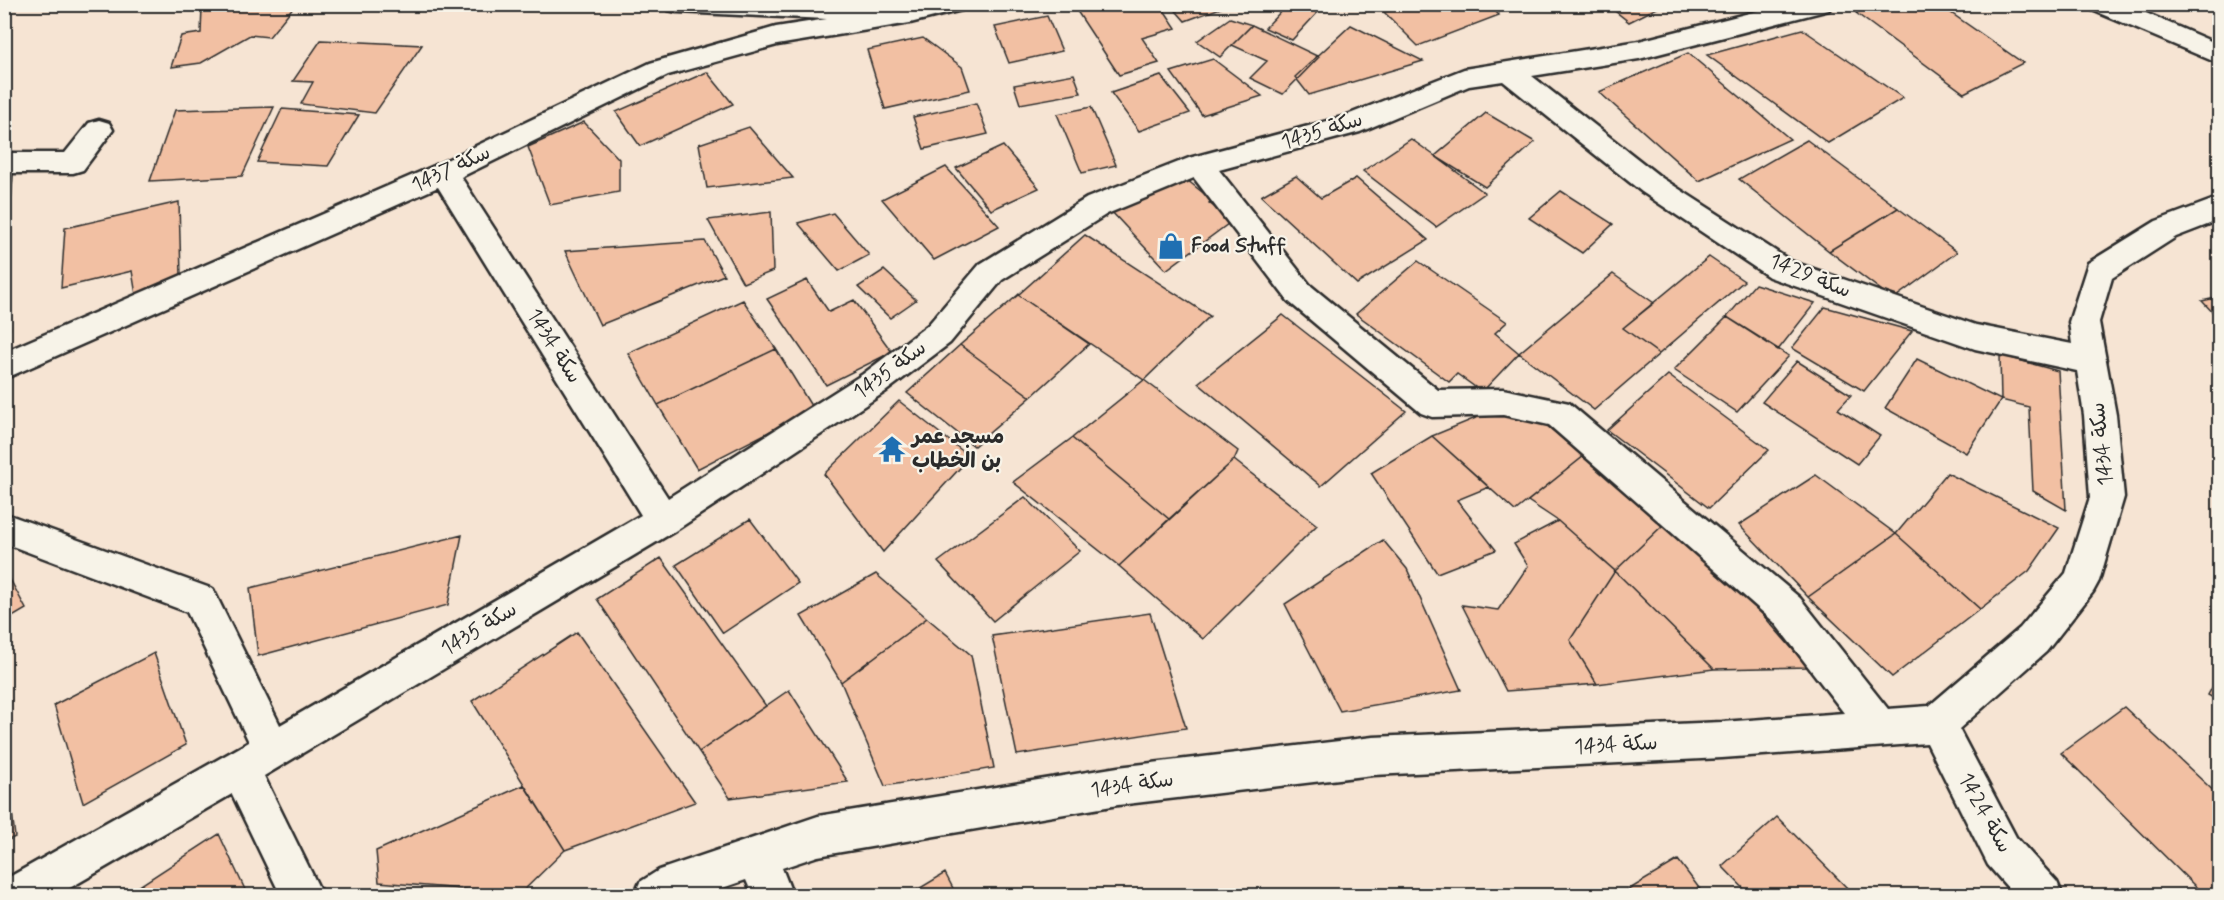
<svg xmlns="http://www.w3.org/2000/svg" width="2224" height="900" viewBox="0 0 2224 900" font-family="Mynerve,'Playpen Sans Arabic',sans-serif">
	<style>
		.building { fill: #f2c0a3; stroke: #2b2b2b; stroke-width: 1.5 }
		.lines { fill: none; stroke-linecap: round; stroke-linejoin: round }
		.minor-casing { stroke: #2b2b2b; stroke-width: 5 }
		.minor { fill: #f7f3e8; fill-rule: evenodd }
		.labels { text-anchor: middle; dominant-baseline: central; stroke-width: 4.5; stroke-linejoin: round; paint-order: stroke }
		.street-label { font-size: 21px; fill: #2b2b2b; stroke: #f7f3e8 }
		.poi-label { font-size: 21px; font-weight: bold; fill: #2b2b2b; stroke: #f7f3e8; text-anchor: start }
	</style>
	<rect width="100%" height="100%" fill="#f6e4d3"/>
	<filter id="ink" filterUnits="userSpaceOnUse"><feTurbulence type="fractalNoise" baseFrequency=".0167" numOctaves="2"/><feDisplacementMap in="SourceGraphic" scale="12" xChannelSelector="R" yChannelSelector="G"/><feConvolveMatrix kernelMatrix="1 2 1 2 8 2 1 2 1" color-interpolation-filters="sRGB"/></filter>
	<g filter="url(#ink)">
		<path class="building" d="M 214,4 L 295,4 L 295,5 L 269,37 L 250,35 L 201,63 L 171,67 L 181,36 L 201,33 L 202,7 Z
			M 1160,4 L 1176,28 L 1142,38 L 1159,63 L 1119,75 L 1073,5 Z
			M 1170,4 L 1224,4 L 1226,6 L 1185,21 Z
			M 1288,4 L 1304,4 L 1319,11 L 1292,40 L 1265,28 Z
			M 1404,4 L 1488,4 L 1499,15 L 1418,46 L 1384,12 Z
			M 1606,4 L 1665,4 L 1629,22 Z
			M 1876,4 L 1938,4 L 2023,63 L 1964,93 L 1856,13 Z
			M 1047,16 L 1062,51 L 1009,63 L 995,27 Z
			M 1230,18 L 1252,25 L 1220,57 L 1197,41 Z
			M 1252,25 L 1319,57 L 1283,94 L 1250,78 L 1267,61 L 1232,45 Z
			M 1351,25 L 1423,61 L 1309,95 L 1295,77 Z
			M 1802,29 L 1903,98 L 1828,143 L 1707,55 Z
			M 923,38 L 962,67 L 970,90 L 885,109 L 867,50 Z
			M 321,40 L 422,45 L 375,113 L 301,104 L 313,82 L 293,81 Z
			M 1688,53 L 1790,139 L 1699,181 L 1599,92 Z
			M 1213,59 L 1262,96 L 1202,115 L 1171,72 Z
			M 707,72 L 733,104 L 640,146 L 616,112 Z
			M 1074,74 L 1081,93 L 1020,104 L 1014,85 Z
			M 1161,76 L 1190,113 L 1139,131 L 1111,93 Z
			M 976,103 L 988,134 L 924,149 L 913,117 Z
			M 274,107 L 242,176 L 150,181 L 175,110 Z
			M 1091,107 L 1116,165 L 1082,173 L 1057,114 Z
			M 282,109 L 359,115 L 328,166 L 257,162 Z
			M 1486,113 L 1535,142 L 1485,187 L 1435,156 Z
			M 584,122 L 619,159 L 619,192 L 550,205 L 528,147 Z
			M 749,127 L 793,178 L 707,188 L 699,144 Z
			M 1411,139 L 1435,156 L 1485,193 L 1436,227 L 1363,171 Z
			M 1807,140 L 1898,208 L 1829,251 L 1739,179 Z
			M 1003,146 L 1039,188 L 991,210 L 956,168 Z
			M 946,167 L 999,226 L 934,260 L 882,199 Z
			M 13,176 L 6,265 L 4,265 L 4,178 Z
			M 1296,176 L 1321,198 L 1356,178 L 1428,240 L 1357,284 L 1261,196 Z
			M 1187,180 L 1212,200 L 1209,203 L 1232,221 L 1166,270 L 1111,211 Z
			M 1561,191 L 1613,224 L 1582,253 L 1529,218 Z
			M 179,202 L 181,275 L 136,295 L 132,271 L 61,288 L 65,228 Z
			M 1898,208 L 1957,252 L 1893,299 L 1829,251 Z
			M 771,212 L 773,271 L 743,283 L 708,220 Z
			M 833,213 L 869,255 L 839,271 L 798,223 Z
			M 1085,235 L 1210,316 L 1144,380 L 1018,295 Z
			M 705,241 L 724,275 L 600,325 L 565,251 Z
			M 1709,257 L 1744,281 L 1659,354 L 1623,328 Z
			M 1418,261 L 1507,322 L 1495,333 L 1519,353 L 1482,392 L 1457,374 L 1449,382 L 1356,314 Z
			M 4,265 L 10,329 L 4,330 Z
			M 884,270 L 916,300 L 890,318 L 858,287 Z
			M 1613,274 L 1654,303 L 1623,328 L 1659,354 L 1594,410 L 1519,353 Z
			M 807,280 L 829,312 L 854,300 L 892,352 L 826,385 L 767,299 Z
			M 1755,284 L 1815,303 L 1778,350 L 1727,317 Z
			M 1018,295 L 1089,344 L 1031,397 L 960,345 Z
			M 2220,297 L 2220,320 L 2202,301 Z
			M 743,300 L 776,349 L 658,405 L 628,353 Z
			M 1825,307 L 1912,331 L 1864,391 L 1792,348 Z
			M 1283,315 L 1406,411 L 1321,486 L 1198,383 Z
			M 1727,317 L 1789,356 L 1737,412 L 1674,370 Z
			M 960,345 L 1031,397 L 974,446 L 907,393 Z
			M 776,349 L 813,409 L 697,469 L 658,405 Z
			M 2000,355 L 2058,371 L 2066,510 L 2033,491 L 2029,407 L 2001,400 Z
			M 1917,359 L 2001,400 L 1966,453 L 1885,408 Z
			M 1797,361 L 1851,395 L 1838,409 L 1880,436 L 1857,464 L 1762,402 Z
			M 1668,375 L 1769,450 L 1709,508 L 1607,430 Z
			M 1144,380 L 1238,451 L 1234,460 L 1169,519 L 1072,438 Z
			M 899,401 L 970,457 L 883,552 L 824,474 Z
			M 1500,408 L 1535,416 L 1584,456 L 1515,511 L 1432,436 Z
			M 1432,436 L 1489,487 L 1457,500 L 1496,550 L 1437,573 L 1371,473 Z
			M 1072,438 L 1169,519 L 1119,566 L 1013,482 Z
			M 1584,456 L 1663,525 L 1615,571 L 1558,521 L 1528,501 Z
			M 1234,460 L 1317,525 L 1203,639 L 1119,566 Z
			M 1947,473 L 2059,528 L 2029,571 L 1980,609 L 1896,534 Z
			M 1816,475 L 1896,534 L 1808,597 L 1739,525 Z
			M 1025,497 L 1080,551 L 993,621 L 938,562 Z
			M 750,519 L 798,583 L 723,633 L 676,565 Z
			M 1558,521 L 1615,571 L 1570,640 L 1597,684 L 1506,691 L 1462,605 L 1498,610 L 1528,566 L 1514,544 Z
			M 1663,525 L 1750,600 L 1808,667 L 1714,669 L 1615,571 Z
			M 1896,534 L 1980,609 L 1892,677 L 1808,597 Z
			M 462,535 L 448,605 L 258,656 L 250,588 Z
			M 1383,540 L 1407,569 L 1461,690 L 1340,711 L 1285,604 Z
			M 661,558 L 766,706 L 699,752 L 597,599 Z
			M 4,568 L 26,609 L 4,622 Z
			M 1615,571 L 1714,669 L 1597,684 L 1570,640 Z
			M 876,574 L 927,618 L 841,682 L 801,616 Z
			M 1150,613 L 1186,728 L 1017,755 L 992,636 Z
			M 927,618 L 971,655 L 994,768 L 885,786 L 841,682 Z
			M 577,632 L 695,802 L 565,850 L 472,701 Z
			M 154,653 L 186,745 L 83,803 L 54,705 Z
			M 2220,673 L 2220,702 L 2208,695 Z
			M 789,690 L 848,782 L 730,798 L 699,752 Z
			M 2124,707 L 2220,797 L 2220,896 L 2205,896 L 2061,753 Z
			M 6,762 L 15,837 L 4,842 L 4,763 Z
			M 524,785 L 565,850 L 520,894 L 379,882 L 376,851 Z
			M 1777,817 L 1855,896 L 1751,896 L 1722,866 Z
			M 219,834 L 248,896 L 131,896 L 130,892 Z
			M 1678,860 L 1705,896 L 1632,896 L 1628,890 Z
			M 945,873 L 957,896 L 907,896 Z
			M 1570,889 L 1572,896 L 1498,896 Z"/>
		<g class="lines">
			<defs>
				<path id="minor" d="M 665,4 L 910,7 L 965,4 L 962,10 L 910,23 L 777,45 L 668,75 L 461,177 L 668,498 L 863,374 L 928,325 L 980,264 L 1087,198 L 1189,158 L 1342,117 L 1464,69 L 1639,41 L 1785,4 L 1832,4 L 1829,10 L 1639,59 L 1532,76 L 1662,178 L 1791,261 L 1976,325 L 2072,344 L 2069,322 L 2088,263 L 2156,221 L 2220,197 L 2220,220 L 2176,237 L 2112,278 L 2099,322 L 2116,415 L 2124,497 L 2099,581 L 2093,592 L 2046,652 L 1959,729 L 2016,837 L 2057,882 L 2063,896 L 2015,896 L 1988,865 L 1927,743 L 1722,758 L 1373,775 L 1118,805 L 818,856 L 782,868 L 793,896 L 753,896 L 746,880 L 699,896 L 634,896 L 640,882 L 659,870 L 818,816 L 1118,767 L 1373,737 L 1722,722 L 1844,713 L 1774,622 L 1549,425 L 1503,415 L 1432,417 L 1421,413 L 1288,301 L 1194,178 L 1107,214 L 1002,280 L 950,343 L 885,392 L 675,531 L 264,776 L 323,896 L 281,896 L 232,794 L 56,896 L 4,896 L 4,880 L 249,742 L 187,612 L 4,543 L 4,513 L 213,589 L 280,725 L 641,515 L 438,187 L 4,379 L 4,352 L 434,166 L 650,63 L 776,27 L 827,19 L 677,12 L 668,10 ZM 1503,81 L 1642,192 L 1769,277 L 1975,349 L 2077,371 L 2084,415 L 2090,497 L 2066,573 L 2020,628 L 1929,706 L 1888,709 L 1800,598 L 1569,403 L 1503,389 L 1438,390 L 1310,285 L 1219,170 L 1360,132 L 1469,86 Z
					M 2089,4 L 2125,4 L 2220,45 L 2220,64 L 2092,10 Z
					M 99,120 L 109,123 L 113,130 L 83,170 L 73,173 L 4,173 L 4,153 L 65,153 L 89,123 Z"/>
			</defs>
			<use href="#minor" class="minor-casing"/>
			<use href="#minor" class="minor"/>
		</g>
	</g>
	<defs>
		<symbol id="shop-bare" viewBox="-9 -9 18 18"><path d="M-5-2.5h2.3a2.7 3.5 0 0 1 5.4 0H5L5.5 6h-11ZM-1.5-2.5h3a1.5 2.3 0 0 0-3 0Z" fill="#1f6fb2" stroke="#f7f3e8" stroke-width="2.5" paint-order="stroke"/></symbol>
		<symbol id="temple-bare" viewBox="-9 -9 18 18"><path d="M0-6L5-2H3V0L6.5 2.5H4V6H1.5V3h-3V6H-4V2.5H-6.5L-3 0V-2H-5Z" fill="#1f6fb2" stroke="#f7f3e8" stroke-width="2.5" paint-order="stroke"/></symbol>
	</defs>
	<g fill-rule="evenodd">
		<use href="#shop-bare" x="1152" y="227" width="38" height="38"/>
		<use href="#temple-bare" x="873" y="430" width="38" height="38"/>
	</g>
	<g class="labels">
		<g class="street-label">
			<text transform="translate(1322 131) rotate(-17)">سكة 1435</text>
			<text transform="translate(451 169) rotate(-25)">سكة 1437</text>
			<text transform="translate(1810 276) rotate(22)">سكة 1429</text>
			<text transform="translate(554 346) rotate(58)">سكة 1434</text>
			<text transform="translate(890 370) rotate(-36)">سكة 1435</text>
			<text transform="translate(2102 444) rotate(-96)">سكة 1434</text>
			<text transform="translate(479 629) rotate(-31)">سكة 1435</text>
			<text transform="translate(1616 745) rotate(-3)">سكة 1434</text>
			<text transform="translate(1132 785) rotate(-8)">سكة 1434</text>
			<text transform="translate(1985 813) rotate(61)">سكة 1424</text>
		</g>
		<g class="poi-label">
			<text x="1191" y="246">Food Stuff</text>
			<text x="912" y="437">مسجد عمر<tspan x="912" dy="24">بن الخطاب</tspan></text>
		</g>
	</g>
	<rect width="2224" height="900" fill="none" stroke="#f7f3e8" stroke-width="24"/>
	<rect x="12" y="12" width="2200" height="876" fill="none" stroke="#2b2b2b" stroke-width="2" filter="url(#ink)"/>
</svg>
